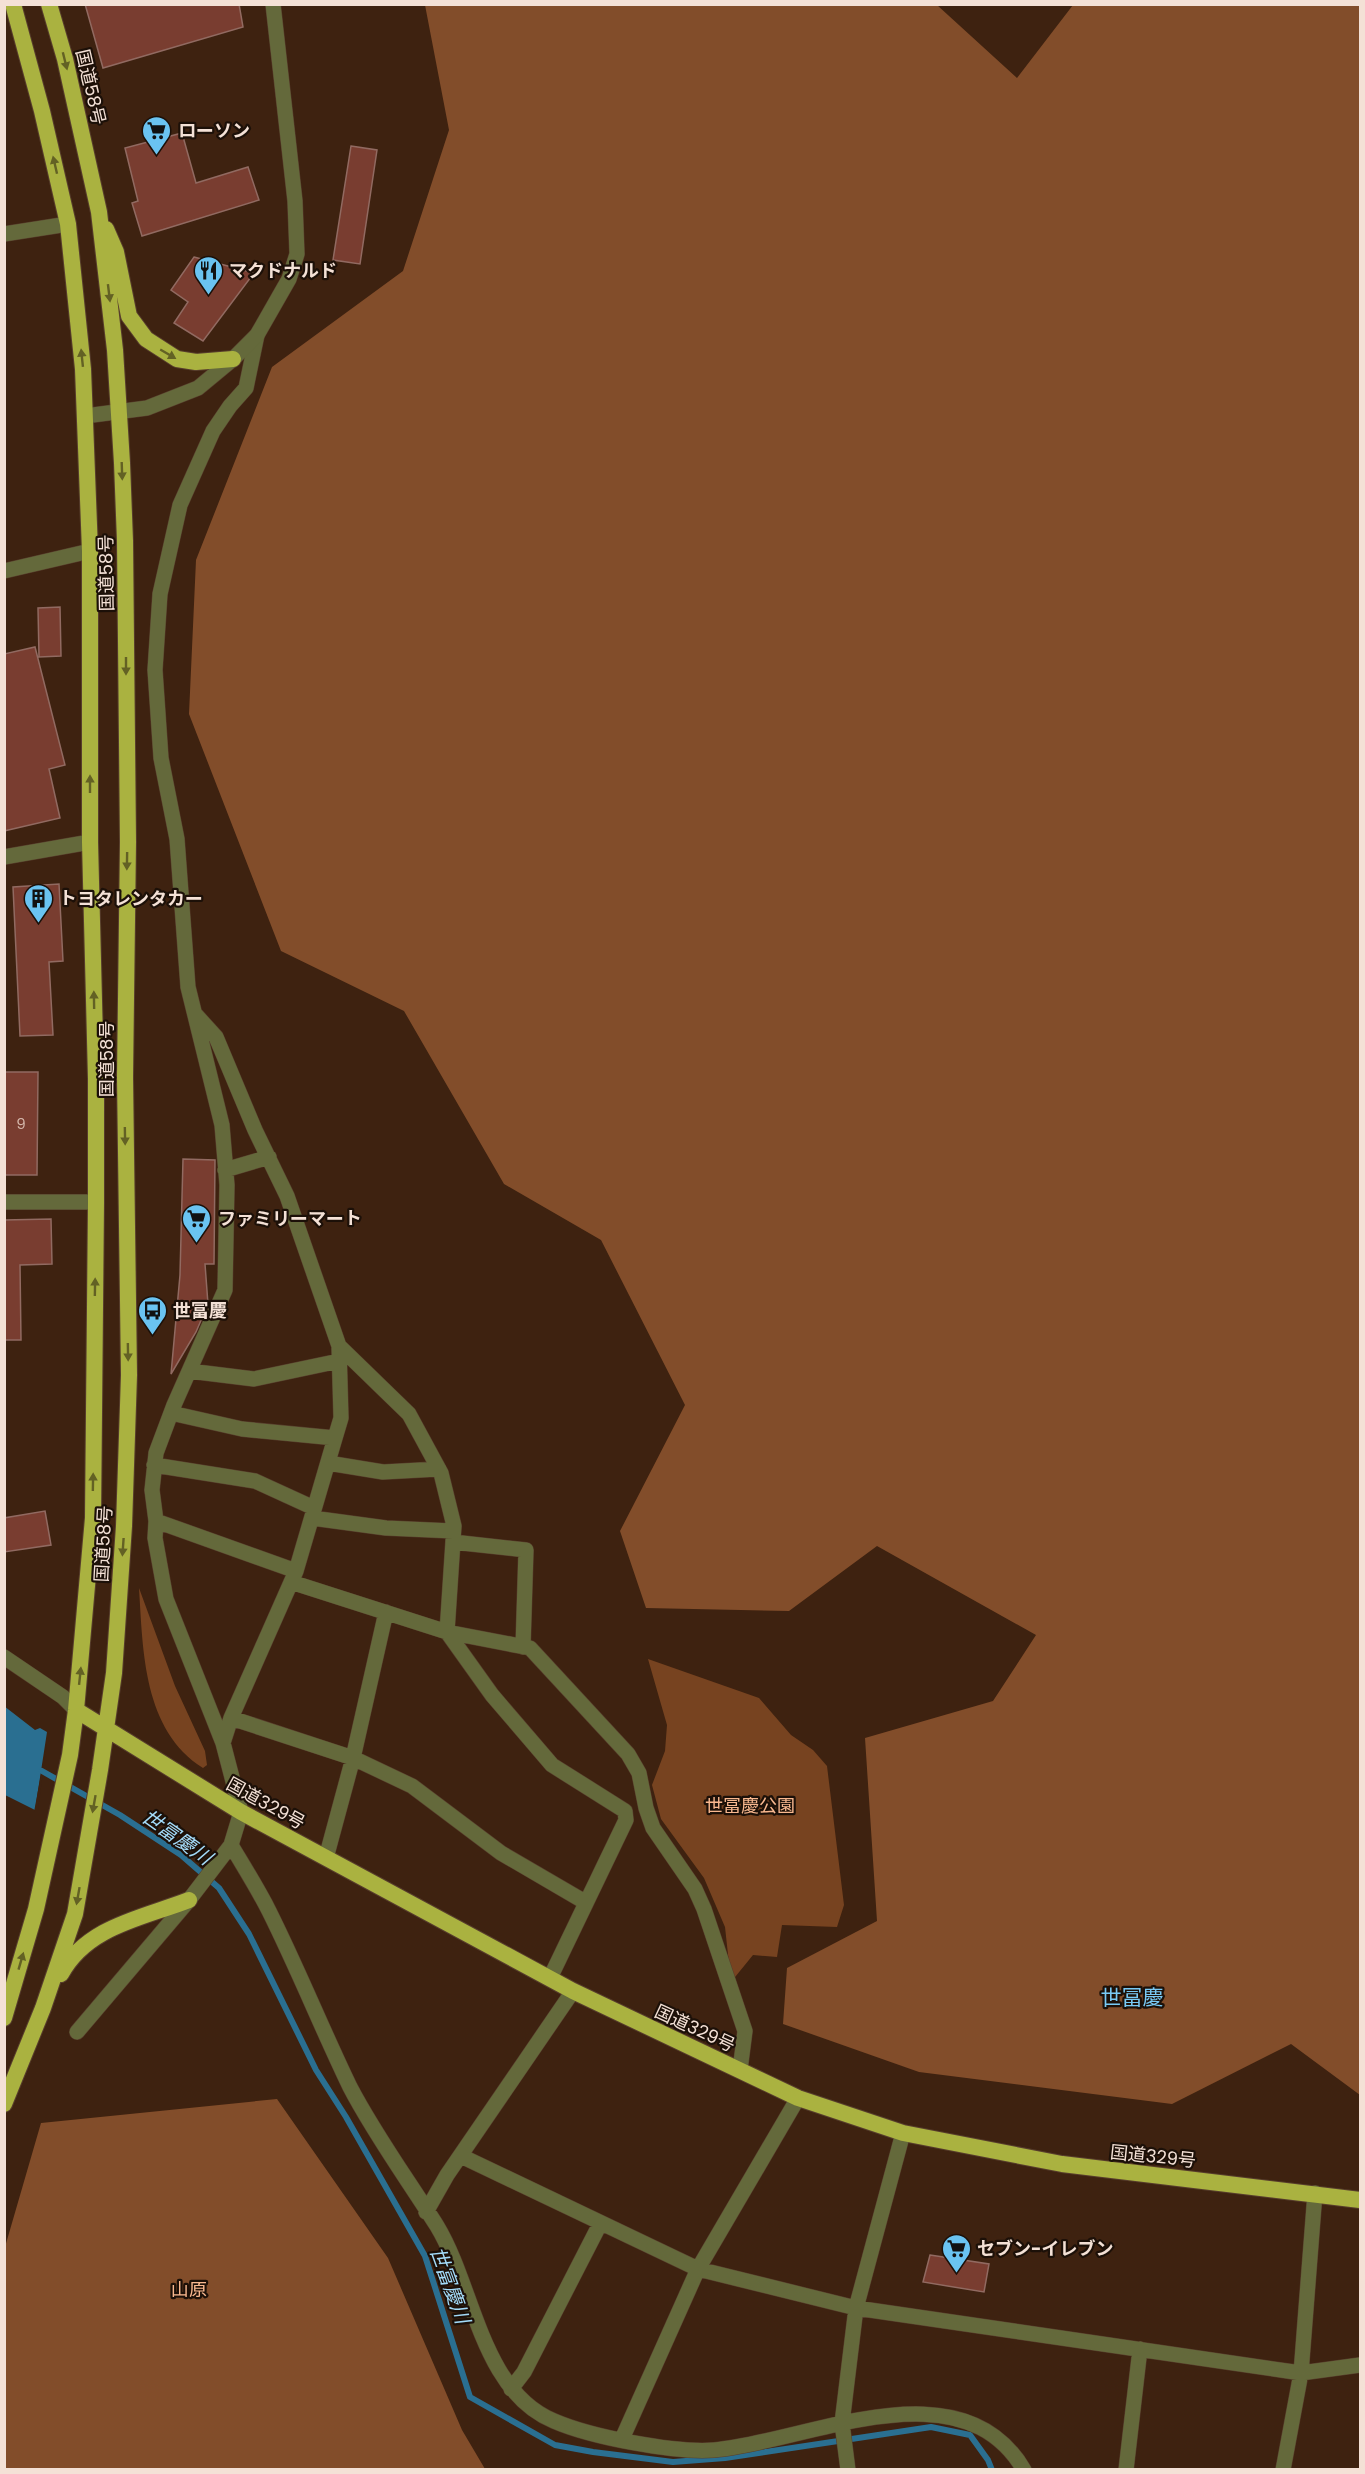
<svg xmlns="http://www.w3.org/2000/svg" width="1365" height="2474" viewBox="0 0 1365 2474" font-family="Poppins,'Noto Sans JP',sans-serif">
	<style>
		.green { fill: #774320 }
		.forest { fill: #824d2a }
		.water { fill: #2a6f91 }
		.pier { fill: #3e2210 }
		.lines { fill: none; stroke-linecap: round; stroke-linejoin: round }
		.stream { stroke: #2a6f91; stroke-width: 6 }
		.building { fill: #793d30; stroke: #916a61; stroke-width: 1.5 }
		.minor-casing { stroke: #573d2c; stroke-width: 16 }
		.tertiary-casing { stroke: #573d2c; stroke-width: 16 }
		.trunk-casing { stroke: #573d2c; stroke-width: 18 }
		.minor { stroke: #64693b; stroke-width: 15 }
		.tertiary { stroke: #64693b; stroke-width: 15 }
		.trunk { stroke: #aab240; stroke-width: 16 }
		.oneway { fill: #636124 }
		.labels { text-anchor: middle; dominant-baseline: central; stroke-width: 4.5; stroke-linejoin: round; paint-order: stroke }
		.number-label { font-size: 15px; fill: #d5b8ac }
		.street-label { font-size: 18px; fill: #f4e1d6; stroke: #1c1008 }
		.poi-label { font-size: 18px; font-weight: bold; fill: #f4e1d6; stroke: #1c1008; text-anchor: start }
		.park-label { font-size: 18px; fill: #f9b88f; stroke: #1c1008 }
		.water-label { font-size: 20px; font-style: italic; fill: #a3daf8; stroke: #1c1008 }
		.quarter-label { font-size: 21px; fill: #79caf5; stroke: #1c1008 }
	</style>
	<rect width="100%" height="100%" fill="#3e2210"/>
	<path class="green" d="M 139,1588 L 175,1686 L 205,1751 L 207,1765 L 203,1768 C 143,1730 143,1651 139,1588 Z
		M 648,1659 L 759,1698 L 791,1735 L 813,1750 L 827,1766 L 844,1905 L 837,1927 L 782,1925 L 777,1957 L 753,1955 L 731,1982 L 725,1927 L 704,1878 L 661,1819 L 652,1785 L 665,1751 L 667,1725 Z"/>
	<path class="forest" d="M 425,5 L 937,5 L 1017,78 L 1073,5 L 1360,5 L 1360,2095 L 1291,2044 L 1172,2104 L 919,2072 L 783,2024 L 787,1968 L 877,1921 L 865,1738 L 993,1701 L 1036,1635 L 877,1546 L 789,1611 L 646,1608 L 620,1531 L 685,1405 L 601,1240 L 504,1184 L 404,1011 L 281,951 L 189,714 L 196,560 L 272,367 L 403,271 L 449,130 Z
		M 277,2099 L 388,2258 L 462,2430 L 485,2469 L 5,2469 L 5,2247 L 41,2123 Z"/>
	<path class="water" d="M 4,1706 L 35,1730 L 40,1728 L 47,1732 L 35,1810 L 5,1795 Z"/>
	<path class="pier" d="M 47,1742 L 38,1810 L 35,1813 L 34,1812 Z"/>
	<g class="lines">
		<path class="stream" d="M 42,1771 L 120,1815 L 181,1855 L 219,1888 L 249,1934 L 316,2070 L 346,2117 L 425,2256 L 470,2397 L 555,2445 L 593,2452 L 673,2462 L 725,2458 L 931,2427 L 970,2435 L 988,2460 L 992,2470"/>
	</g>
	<path class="building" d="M 85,4 L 239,4 L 243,27 L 103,68 Z
		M 182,133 L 196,183 L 248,167 L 259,200 L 142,236 L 132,203 L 138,201 L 125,148 Z
		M 351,146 L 377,150 L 360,264 L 333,260 Z
		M 194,257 L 254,273 L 203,341 L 174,323 L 188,302 L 171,290 Z
		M 60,607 L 61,656 L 39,657 L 38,608 Z
		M 35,647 L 65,765 L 49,769 L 60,818 L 4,831 L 4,654 Z
		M 59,884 L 63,961 L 49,962 L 53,1035 L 20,1036 L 13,887 Z
		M 4,1072 L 38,1072 L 37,1175 L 4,1175 Z
		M 183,1159 L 215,1160 L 214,1264 L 205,1264 L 208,1304 L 196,1332 L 171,1374 L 180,1275 Z
		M 51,1219 L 52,1264 L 20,1265 L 21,1340 L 4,1340 L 4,1220 Z
		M 45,1511 L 51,1545 L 4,1552 L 4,1518 Z
		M 930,2255 L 989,2264 L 984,2292 L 923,2282 Z"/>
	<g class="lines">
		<defs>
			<path id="minor" d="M 4,234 L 68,224
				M 4,571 L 90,551
				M 4,857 L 90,842
				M 196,1015 L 216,1037 L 255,1130 L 287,1196 L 339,1346 L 341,1418 L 335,1438 L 296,1571 L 231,1718 L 223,1743
				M 225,1170 L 269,1157
				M 4,1202 L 96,1202
				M 339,1346 L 409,1414 L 441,1473 L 454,1526 L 447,1632 L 492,1695 L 552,1765 L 625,1811 L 626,1820 L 550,1978
				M 189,1371 L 254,1379 L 339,1361
				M 171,1413 L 242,1429 L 335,1438
				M 328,1463 L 383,1472 L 439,1469
				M 154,1465 L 255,1481 L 314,1508
				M 312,1518 L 386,1528 L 453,1531
				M 156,1521 L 296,1571
				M 453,1542 L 526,1550 L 523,1647
				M 291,1582 L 447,1632 L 530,1648 L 628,1754 L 639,1773 L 646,1808 L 653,1828 L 695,1889 L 704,1909 L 745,2031 L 740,2070
				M 231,1718 L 353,1758 L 412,1786 L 501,1853 L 585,1902
				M 231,1845 C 244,1867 258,1889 269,1911 C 298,1969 322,2029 350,2087 C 375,2135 408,2180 437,2226 C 474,2287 481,2391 554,2421 C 591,2437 674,2453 714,2450 C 807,2442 961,2362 1024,2470
				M 326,1858 L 353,1758 L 386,1612
				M 77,2032 L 189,1900 L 231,1845 L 241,1812 L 223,1743 L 166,1599 L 155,1538 L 156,1521 L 152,1490 L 156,1453 L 174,1405 L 225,1290 L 227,1185 L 222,1125 L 188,987 L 177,839 L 161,758 L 155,670 L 160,594 L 180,505 L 213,431 L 230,406 L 246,388 L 257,335
				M 461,2156 L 698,2269 L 856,2308 L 1301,2373 L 1360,2365
				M 426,2212 L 447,2175 L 573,1991
				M 511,2389 L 524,2372 L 600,2224
				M 622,2439 L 698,2269 L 798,2098
				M 848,2470 L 842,2423 L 856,2308 L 903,2133
				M 1126,2470 L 1140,2349
				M 1283,2470 L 1301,2373 L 1315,2193"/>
			<path id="tertiary" d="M 85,416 L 147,408 L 198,388 L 233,359 L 257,335 L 289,279 L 297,254 L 295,201 L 273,4
				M 4,1657 L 63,1697 L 76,1710"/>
			<path id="trunk" d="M 106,229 L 116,252 L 129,316 L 146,339 L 177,359 L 196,362 L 233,359
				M 76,1710 L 241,1812 L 573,1991 L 798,2098 L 903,2133 L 1062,2164 L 1360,2200
				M 61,1974 C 87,1926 143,1918 189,1900
				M 4,2018 L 36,1909 L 70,1755 L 76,1710 L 93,1518 L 96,1202 L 96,1079 L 90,842 L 90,551 L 83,369 L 68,224 L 42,111 L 13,4
				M 4,2104 L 43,2008 L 75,1914 L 100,1770 L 114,1673 L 124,1526 L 129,1375 L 125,1077 L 128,842 L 125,541 L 122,463 L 115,350 L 99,212 L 65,59 L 49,4"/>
		</defs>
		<use href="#minor" class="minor-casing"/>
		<use href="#tertiary" class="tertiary-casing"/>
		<use href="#trunk" class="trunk-casing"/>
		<use href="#minor" class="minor"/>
		<use href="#tertiary" class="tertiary"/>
		<use href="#trunk" class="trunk"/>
	</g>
	<defs><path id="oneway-solid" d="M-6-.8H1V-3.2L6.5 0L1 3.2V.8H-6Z" transform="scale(1.5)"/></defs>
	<g class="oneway">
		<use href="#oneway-solid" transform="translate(65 61) rotate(76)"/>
		<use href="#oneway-solid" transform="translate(55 165) rotate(-103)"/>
		<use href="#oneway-solid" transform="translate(109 293) rotate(83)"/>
		<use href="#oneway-solid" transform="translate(168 354) rotate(30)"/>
		<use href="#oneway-solid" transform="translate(82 358) rotate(-96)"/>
		<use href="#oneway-solid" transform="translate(122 471) rotate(88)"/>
		<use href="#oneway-solid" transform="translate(126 666) rotate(90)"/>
		<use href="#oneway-solid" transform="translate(90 784) rotate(-90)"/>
		<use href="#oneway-solid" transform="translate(127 861) rotate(91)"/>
		<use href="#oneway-solid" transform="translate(94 1000) rotate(-91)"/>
		<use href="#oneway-solid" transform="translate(125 1136) rotate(89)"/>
		<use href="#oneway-solid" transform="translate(95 1287) rotate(-89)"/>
		<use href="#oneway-solid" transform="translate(128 1352) rotate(89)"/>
		<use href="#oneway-solid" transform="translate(93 1482) rotate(-89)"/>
		<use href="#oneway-solid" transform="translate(123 1547) rotate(94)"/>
		<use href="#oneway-solid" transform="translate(80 1676) rotate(-84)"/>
		<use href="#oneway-solid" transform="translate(94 1804) rotate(100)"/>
		<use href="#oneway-solid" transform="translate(78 1896) rotate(100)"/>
		<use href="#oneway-solid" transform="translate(21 1961) rotate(-74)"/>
	</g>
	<defs>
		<symbol id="supermarket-pin" viewBox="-11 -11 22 30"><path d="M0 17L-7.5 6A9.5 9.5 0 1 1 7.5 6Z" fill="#6ac3f1" stroke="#1c1008"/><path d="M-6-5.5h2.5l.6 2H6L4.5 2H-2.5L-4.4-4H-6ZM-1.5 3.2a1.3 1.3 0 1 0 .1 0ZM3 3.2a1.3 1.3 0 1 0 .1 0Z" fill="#111"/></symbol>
		<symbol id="restaurant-pin" viewBox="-11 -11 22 30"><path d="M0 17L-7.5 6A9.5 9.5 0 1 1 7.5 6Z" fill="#6ac3f1" stroke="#1c1008"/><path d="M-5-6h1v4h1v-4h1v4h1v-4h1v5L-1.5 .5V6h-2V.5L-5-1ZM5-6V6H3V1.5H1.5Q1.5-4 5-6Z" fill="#111"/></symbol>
		<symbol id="building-pin" viewBox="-11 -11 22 30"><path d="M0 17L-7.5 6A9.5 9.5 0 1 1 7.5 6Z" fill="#6ac3f1" stroke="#1c1008"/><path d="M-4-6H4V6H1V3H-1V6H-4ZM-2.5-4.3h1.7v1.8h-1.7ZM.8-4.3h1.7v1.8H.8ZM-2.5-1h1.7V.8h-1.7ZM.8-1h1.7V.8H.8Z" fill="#111"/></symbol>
		<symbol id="bus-pin" viewBox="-11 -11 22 30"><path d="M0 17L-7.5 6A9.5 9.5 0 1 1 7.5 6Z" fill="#6ac3f1" stroke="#1c1008"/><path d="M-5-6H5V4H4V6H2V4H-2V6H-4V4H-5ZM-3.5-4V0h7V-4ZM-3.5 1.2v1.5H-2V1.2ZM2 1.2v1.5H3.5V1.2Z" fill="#111"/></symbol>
	</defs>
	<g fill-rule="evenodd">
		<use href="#supermarket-pin" x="140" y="114" width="33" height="45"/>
		<use href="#restaurant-pin" x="192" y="254" width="33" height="45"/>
		<use href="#building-pin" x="22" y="882" width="33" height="45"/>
		<use href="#supermarket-pin" x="180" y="1202" width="33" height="45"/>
		<use href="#bus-pin" x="136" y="1294" width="33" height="45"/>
		<use href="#supermarket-pin" x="940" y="2232" width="33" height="45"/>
	</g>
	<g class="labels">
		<g class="number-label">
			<text x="21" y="1123">9</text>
		</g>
		<g class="street-label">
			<text transform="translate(91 87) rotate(77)">国道58号</text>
			<text transform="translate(106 573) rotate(-91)">国道58号</text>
			<text transform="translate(106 1059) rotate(-90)">国道58号</text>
			<text transform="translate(103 1544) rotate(-87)">国道58号</text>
			<text transform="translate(266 1803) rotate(29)">国道329号</text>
			<text transform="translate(695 2028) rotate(25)">国道329号</text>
			<text transform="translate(1153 2156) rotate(6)">国道329号</text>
		</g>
		<g class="poi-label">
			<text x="178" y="130">ローソン</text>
			<text x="229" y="270">マクドナルド</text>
			<text x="59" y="898">トヨタレンタカー</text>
			<text x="218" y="1218">ファミリーマート</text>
			<text x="173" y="1310">世冨慶</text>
			<text x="977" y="2248">セブン-イレブン</text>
		</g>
		<g class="park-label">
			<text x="750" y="1805">世冨慶公園</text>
			<text x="189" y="2289">山原</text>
		</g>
		<g class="water-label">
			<text transform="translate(177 1837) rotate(35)">世富慶川</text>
			<text transform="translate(450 2285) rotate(70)">世富慶川</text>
		</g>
		<g class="quarter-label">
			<text x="1132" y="1997">世冨慶</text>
		</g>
	</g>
	<rect width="1365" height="2474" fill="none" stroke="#f4e1d6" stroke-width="12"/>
</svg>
